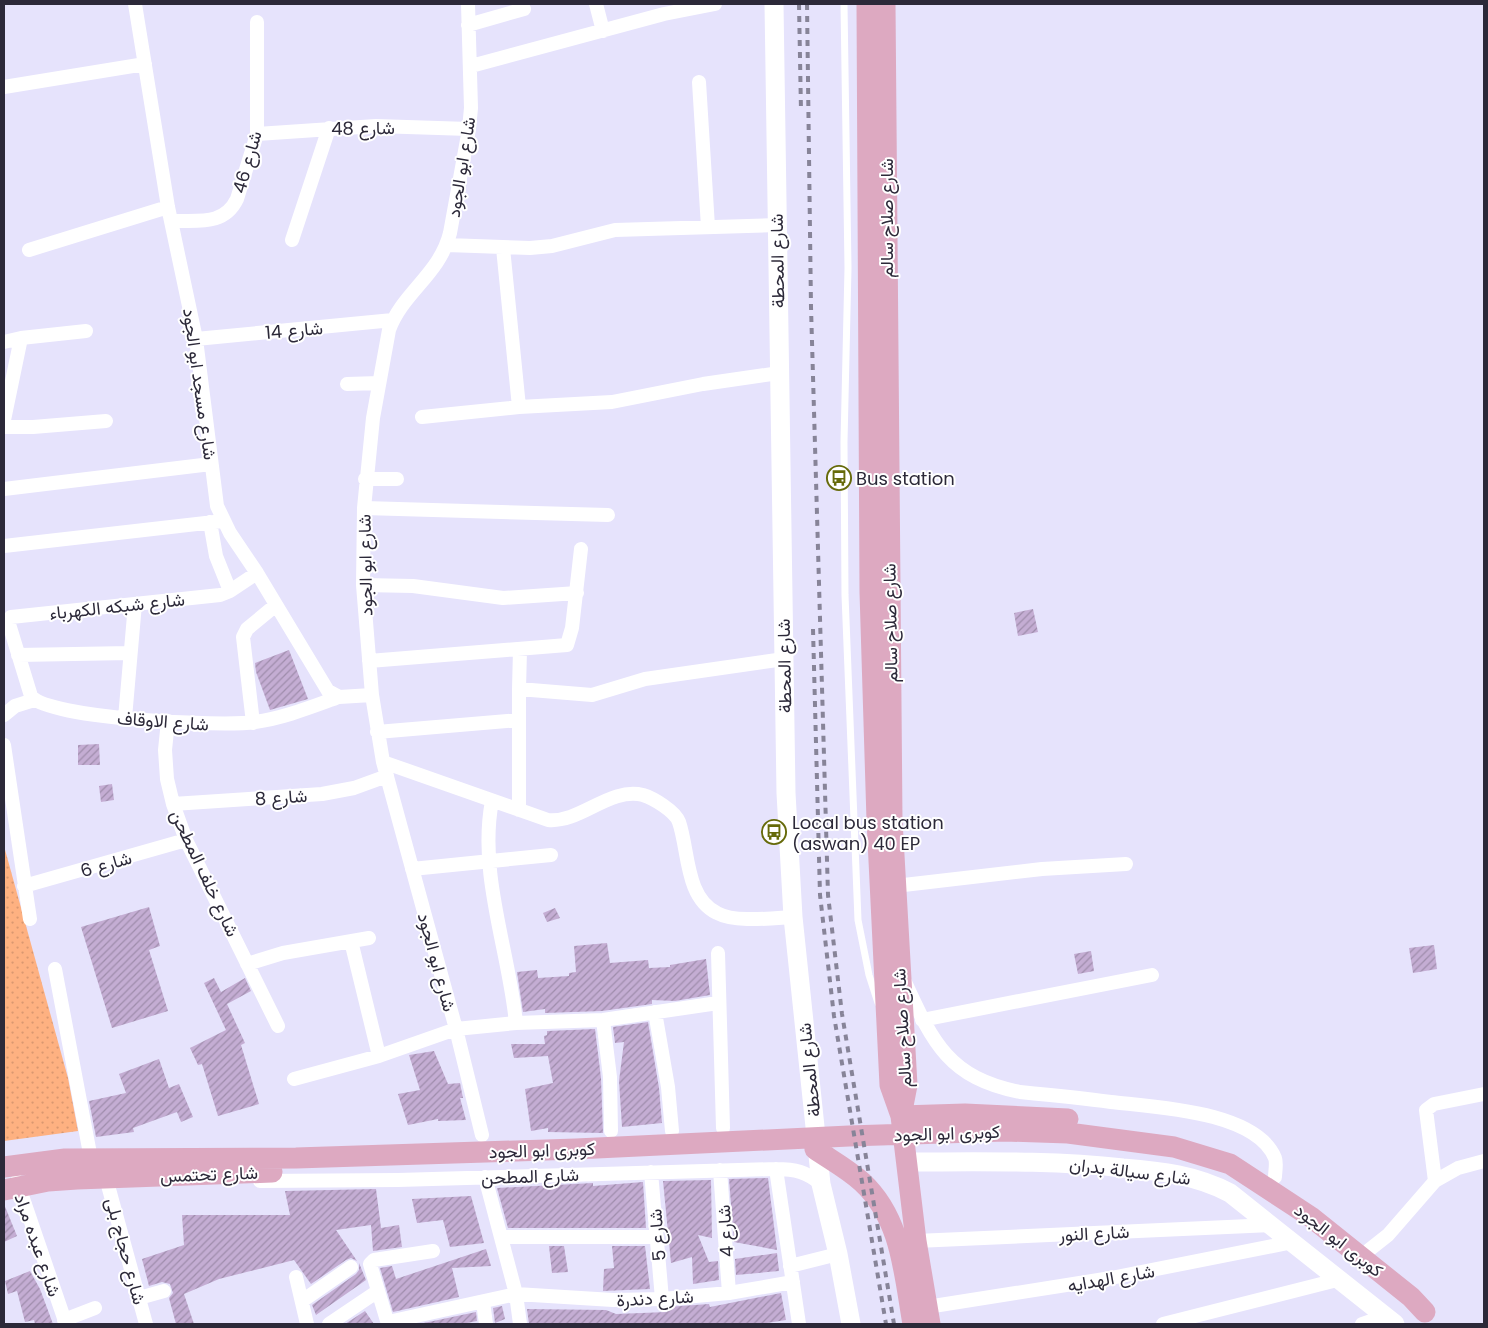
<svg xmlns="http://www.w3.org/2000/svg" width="1488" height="1328" viewBox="0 0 1488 1328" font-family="Poppins,Vazirmatn,sans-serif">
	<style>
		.grass { fill: url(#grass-dots) }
		.building { fill: url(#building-hatch) }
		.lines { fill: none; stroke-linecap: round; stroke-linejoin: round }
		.lane { stroke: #fff; stroke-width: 7 }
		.street { stroke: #fff; stroke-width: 14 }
		.secondary { stroke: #fff; stroke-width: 19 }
		.primary { stroke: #dda9c1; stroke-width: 21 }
		.rail { stroke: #878498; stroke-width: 4; stroke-dasharray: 6 6; stroke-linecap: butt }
		.labels { text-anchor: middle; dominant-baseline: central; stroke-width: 4; stroke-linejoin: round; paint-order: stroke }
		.street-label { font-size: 18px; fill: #2c2939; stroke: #fff }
		.poi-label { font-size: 18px; fill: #2c2939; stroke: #fff; text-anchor: start }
	</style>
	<defs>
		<pattern id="grass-dots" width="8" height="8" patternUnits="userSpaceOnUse" patternTransform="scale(1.25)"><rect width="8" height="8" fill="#feb181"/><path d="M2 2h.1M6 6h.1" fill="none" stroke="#da9870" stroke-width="1.8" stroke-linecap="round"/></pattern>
		<pattern id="building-hatch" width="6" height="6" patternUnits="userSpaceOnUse" patternTransform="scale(1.25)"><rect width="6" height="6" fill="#c4add3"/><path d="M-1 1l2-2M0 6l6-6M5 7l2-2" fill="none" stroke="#9f8dac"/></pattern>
	</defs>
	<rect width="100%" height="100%" fill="#e6e3fc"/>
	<path class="grass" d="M 4,846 L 68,1078 L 78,1131 L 4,1141 Z"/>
	<path class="building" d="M 1033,609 L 1038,632 L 1018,636 L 1014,613 Z
		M 289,650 L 308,699 L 270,710 L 256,672 L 255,663 Z
		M 99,744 L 100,765 L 78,765 L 78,745 Z
		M 112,784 L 114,800 L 101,802 L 99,786 Z
		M 149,907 L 160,946 L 149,950 L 168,1011 L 112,1028 L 81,927 Z
		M 555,908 L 560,918 L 547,922 L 543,913 Z
		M 607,943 L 610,963 L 648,960 L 649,968 L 670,967 L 670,965 L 706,959 L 710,995 L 675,1001 L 652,1000 L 652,1004 L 602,1011 L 545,1013 L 545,1009 L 523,1012 L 517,972 L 537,970 L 538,978 L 569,976 L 569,973 L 576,972 L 574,946 Z
		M 1434,945 L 1437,969 L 1413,973 L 1409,948 Z
		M 1091,951 L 1094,971 L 1078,974 L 1074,954 Z
		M 214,978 L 221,992 L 245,978 L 251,991 L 227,1004 L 245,1043 L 241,1045 L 259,1104 L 218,1116 L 202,1064 L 198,1065 L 190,1048 L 226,1030 L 204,983 Z
		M 648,1022 L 659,1088 L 662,1123 L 622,1127 L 619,1081 L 624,1042 L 615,1043 L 613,1027 Z
		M 595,1029 L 601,1078 L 603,1133 L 548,1132 L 548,1128 L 531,1131 L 525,1089 L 553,1083 L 548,1056 L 514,1058 L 511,1044 L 545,1044 L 544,1036 L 547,1035 L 547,1031 Z
		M 434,1051 L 448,1084 L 460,1083 L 463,1098 L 460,1098 L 466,1120 L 438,1121 L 438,1119 L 408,1125 L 398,1094 L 420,1090 L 409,1055 Z
		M 159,1059 L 169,1088 L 179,1084 L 193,1117 L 181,1122 L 177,1112 L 133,1128 L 134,1132 L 96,1137 L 89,1101 L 126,1093 L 119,1074 Z
		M 768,1178 L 777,1250 L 734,1242 L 729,1179 Z
		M 711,1180 L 712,1238 L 698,1235 L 709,1262 L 718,1261 L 719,1280 L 693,1284 L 692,1257 L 671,1263 L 663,1181 Z
		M 643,1182 L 646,1228 L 508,1228 L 497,1188 L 593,1183 L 593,1186 Z
		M 376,1189 L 381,1228 L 399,1225 L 402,1247 L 373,1251 L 371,1225 L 336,1230 L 357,1261 L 351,1258 L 346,1260 L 311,1284 L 294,1260 L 219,1279 L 184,1294 L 194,1324 L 176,1324 L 169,1298 L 173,1293 L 170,1284 L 162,1282 L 149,1286 L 142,1259 L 184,1245 L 182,1215 L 290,1215 L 285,1191 Z
		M 471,1196 L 484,1243 L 450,1247 L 443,1220 L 417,1223 L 412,1199 Z
		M 4,1204 L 17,1236 L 4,1242 Z
		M 549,1246 L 564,1246 L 568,1272 L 552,1273 Z
		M 612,1246 L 645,1246 L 650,1289 L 603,1291 L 604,1269 L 614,1268 Z
		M 486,1249 L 491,1266 L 452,1268 L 459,1297 L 393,1312 L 380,1268 L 392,1266 L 396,1279 Z
		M 777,1253 L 779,1271 L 736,1275 L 735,1259 Z
		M 359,1263 L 366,1280 L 316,1315 L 312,1305 L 356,1274 L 359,1270 Z
		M 30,1271 L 40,1289 L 53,1324 L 35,1324 L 34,1320 L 25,1322 L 17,1291 L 8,1294 L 5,1281 Z
		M 781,1293 L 786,1320 L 761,1324 L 529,1324 L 527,1309 L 606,1310 L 616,1314 L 667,1312 L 667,1307 L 709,1304 L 710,1307 Z
		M 502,1306 L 505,1319 L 495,1323 L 493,1308 Z
		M 365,1311 L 374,1324 L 345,1324 Z
		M 476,1312 L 477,1321 L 462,1324 L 419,1324 Z"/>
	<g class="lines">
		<path class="lane" d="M 844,4 L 848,268 L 844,442 L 845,595 L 858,920 L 869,975 L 878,1003"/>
		<path class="street" d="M 135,4 L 168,207 L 196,339 L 217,506 L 230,533 L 257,573 L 328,691 L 339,697 L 372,695
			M 468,4 L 471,108 L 469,129 L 450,233 C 440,274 402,293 389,330 L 373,418 L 364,508 L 363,585 L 372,695 L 383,762 L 456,1029 L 482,1135
			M 596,4 L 603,31
			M 468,25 L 524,9
			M 471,66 L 664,14 L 715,4
			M 699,82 L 708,227
			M 4,87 L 145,64
			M 257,134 L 376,126 L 469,129
			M 172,221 C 198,220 224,226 237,199 L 257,134 L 257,22
			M 292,240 L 329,128
			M 447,245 L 530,248 L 552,246 L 615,230 L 777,225
			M 503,248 L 519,407
			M 29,250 L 168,207
			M 21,338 L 86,331
			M 196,339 L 393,320
			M 4,342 L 21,338 L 4,420
			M 347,384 L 379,383
			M 422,417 L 519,407 L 612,402 L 703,384 L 779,373
			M 4,427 L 33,427 L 106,421
			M 365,479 L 397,479
			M 4,489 L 211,464
			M 364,508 L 608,515
			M 210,522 L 216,556 L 230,591
			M 4,546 L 223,521
			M 257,573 L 230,591 L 220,595 L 11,617 L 9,624 L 31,696 C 48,719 223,727 255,722 C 284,718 311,707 339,697
			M 363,585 L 413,586 L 503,598 L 577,593
			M 18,655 L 130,653
			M 369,661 L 567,645 L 572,628 L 581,549
			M 519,689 L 520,650
			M 4,715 L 15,706 L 34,700
			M 125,718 L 135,604
			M 519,720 L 519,810
			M 168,721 L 165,750 L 167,779 L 173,804 L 186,840 L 278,1026
			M 253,723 L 243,637 L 247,629 L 276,605
			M 377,732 L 519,720 L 519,689 L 592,695 L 645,679 L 784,659
			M 4,745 L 30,919
			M 383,762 L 548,820 C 581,823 609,787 643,795 C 653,798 675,811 679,822 C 689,851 685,897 717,913 C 735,923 773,918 793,917
			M 492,801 C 478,874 509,950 516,1023
			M 173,804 L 322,794 L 354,788 L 387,776
			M 412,869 L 551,855
			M 24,886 L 186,840
			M 895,886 L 1042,869 L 1126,864
			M 351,941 L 379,1056
			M 718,953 L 723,1128
			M 247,964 L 283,953 L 369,938
			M 55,969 L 91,1159
			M 905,982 C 933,1043 949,1078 1020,1092 C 1051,1095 1081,1098 1111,1102 C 1154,1107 1256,1111 1275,1158 C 1277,1163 1275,1172 1275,1177
			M 655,1012 L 668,1087 L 672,1131
			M 603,1020 L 610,1077 L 611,1131
			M 922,1020 L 1152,975
			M 294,1079 L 379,1056 L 456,1029 L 516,1023 L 603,1020 L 718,1003
			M 776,1169 L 799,1324
			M 720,1170 L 729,1293
			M 651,1172 L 662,1299
			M 485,1177 L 516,1294 L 520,1324
			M 106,1178 L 146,1324
			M 17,1181 L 66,1324
			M 260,1181 L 398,1180 L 776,1169 C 795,1169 807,1172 821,1184
			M 1435,1181 L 1426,1110 L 1434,1104 L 1484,1094
			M 502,1237 L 657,1237
			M 916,1241 L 1272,1225
			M 1369,1250 L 1388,1235 L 1435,1181 L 1458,1168 L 1484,1161
			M 790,1266 L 838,1254
			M 296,1277 L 307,1324
			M 139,1298 L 164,1291
			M 302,1301 L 351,1267
			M 483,1302 L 486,1324
			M 927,1307 L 1111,1278 L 1293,1242
			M 64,1320 L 95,1308
			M 388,1322 L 516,1294 L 613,1300 L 662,1299 L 729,1293 L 793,1282
			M 329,1324 L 378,1291
			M 388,1324 L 370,1264 L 374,1260 L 433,1251
			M 1163,1324 L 1341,1279
			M 1362,1324 L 1385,1316"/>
		<path class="secondary" d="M 774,4 L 786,793 L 793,917 L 821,1184 L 838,1254 L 851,1324
			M 906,1162 C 978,1162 1051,1160 1123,1168 C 1161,1171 1196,1175 1230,1193 L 1395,1324"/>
		<path class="primary" d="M 867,4 L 870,592 L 877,820 L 890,1085 L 901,1116 L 916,1241 L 930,1324
			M 885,4 L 892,820 L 907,1085 L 901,1116
			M 901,1116 L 965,1114 L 1068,1119
			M 815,1149 C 831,1160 848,1169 862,1182 C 902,1219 904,1274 913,1324
			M 4,1167 L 65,1159 L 296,1158 L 576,1149 L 849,1136 L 1005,1131 L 1068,1133 L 1174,1147 L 1230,1164 L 1311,1217 L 1411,1297 L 1425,1312
			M 4,1190 L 48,1181 L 77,1179 L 272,1172"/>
		<path class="rail" d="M 799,4 L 801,111
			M 807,4 L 811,307 L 828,895 L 842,1014 L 894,1324
			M 813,629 L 820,895 L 834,1016 L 886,1324"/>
	</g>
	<defs>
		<symbol id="bus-ring" viewBox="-11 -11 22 22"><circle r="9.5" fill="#fff" stroke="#666a0a" stroke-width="1.5"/><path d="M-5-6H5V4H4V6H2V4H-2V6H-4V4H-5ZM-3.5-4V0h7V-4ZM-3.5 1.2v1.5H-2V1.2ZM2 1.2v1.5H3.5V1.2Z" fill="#666a0a"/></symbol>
	</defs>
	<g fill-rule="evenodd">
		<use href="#bus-ring" x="825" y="464" width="28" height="28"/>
		<use href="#bus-ring" x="760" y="818" width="28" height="28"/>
	</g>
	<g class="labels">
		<g class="street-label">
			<text transform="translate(363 128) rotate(-1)">شارع 48</text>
			<text transform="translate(247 162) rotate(-74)">شارع 46</text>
			<text transform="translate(461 167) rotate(-81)">شارع ابو الجود</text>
			<text transform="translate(886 218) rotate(-90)">شارع صلاح سالم</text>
			<text transform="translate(777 261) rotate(-91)">شارع المحطة</text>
			<text transform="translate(294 330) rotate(-5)">شارع 14</text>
			<text transform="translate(200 384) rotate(82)">شارع مسجد ابو الجود</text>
			<text transform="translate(365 565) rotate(-91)">شارع ابو الجود</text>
			<text transform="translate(117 606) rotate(-6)">شارع شبكه الكهرباء</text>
			<text transform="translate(890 623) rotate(-91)">شارع صلاح سالم</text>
			<text transform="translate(784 666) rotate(-91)">شارع المحطة</text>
			<text transform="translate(163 721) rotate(4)">شارع الاوقاف</text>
			<text transform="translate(281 797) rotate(-4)">شارع 8</text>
			<text transform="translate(106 864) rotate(-16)">شارع 6</text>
			<text transform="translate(205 873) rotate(65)">شارع خلف المطحن</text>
			<text transform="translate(437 962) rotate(75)">شارع ابو الجود</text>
			<text transform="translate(902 1028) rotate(-93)">شارع صلاح سالم</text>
			<text transform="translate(809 1070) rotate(-96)">شارع المحطة</text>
			<text transform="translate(947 1133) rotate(-2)">كوبرى ابو الجود</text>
			<text transform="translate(542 1150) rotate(-2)">كوبرى ابو الجود</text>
			<text transform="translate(1130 1171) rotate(7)">شارع سيالة بدران</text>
			<text transform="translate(209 1174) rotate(-2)">شارع تحتمس</text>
			<text transform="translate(530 1176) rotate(-2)">شارع المطحن</text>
			<text transform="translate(725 1231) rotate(-94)">شارع 4</text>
			<text transform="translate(1094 1233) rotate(-3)">شارع النور</text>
			<text transform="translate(657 1235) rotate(-95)">شارع 5</text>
			<text transform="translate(1339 1240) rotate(38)">كوبرى ابو الجود</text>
			<text transform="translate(38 1245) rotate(71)">شارع عبده مراد</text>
			<text transform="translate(126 1251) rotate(75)">شارع حجاج بلى</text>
			<text transform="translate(1111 1278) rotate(-10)">شارع الهدايه</text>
			<text transform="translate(655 1298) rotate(-3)">شارع دندرة</text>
		</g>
		<g class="poi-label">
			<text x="856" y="478">Bus station</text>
			<text x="792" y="822">Local bus station<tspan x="792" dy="21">(aswan) 40 EP</tspan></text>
		</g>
	</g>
	<rect width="1488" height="1328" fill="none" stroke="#2c2939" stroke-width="10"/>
</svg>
